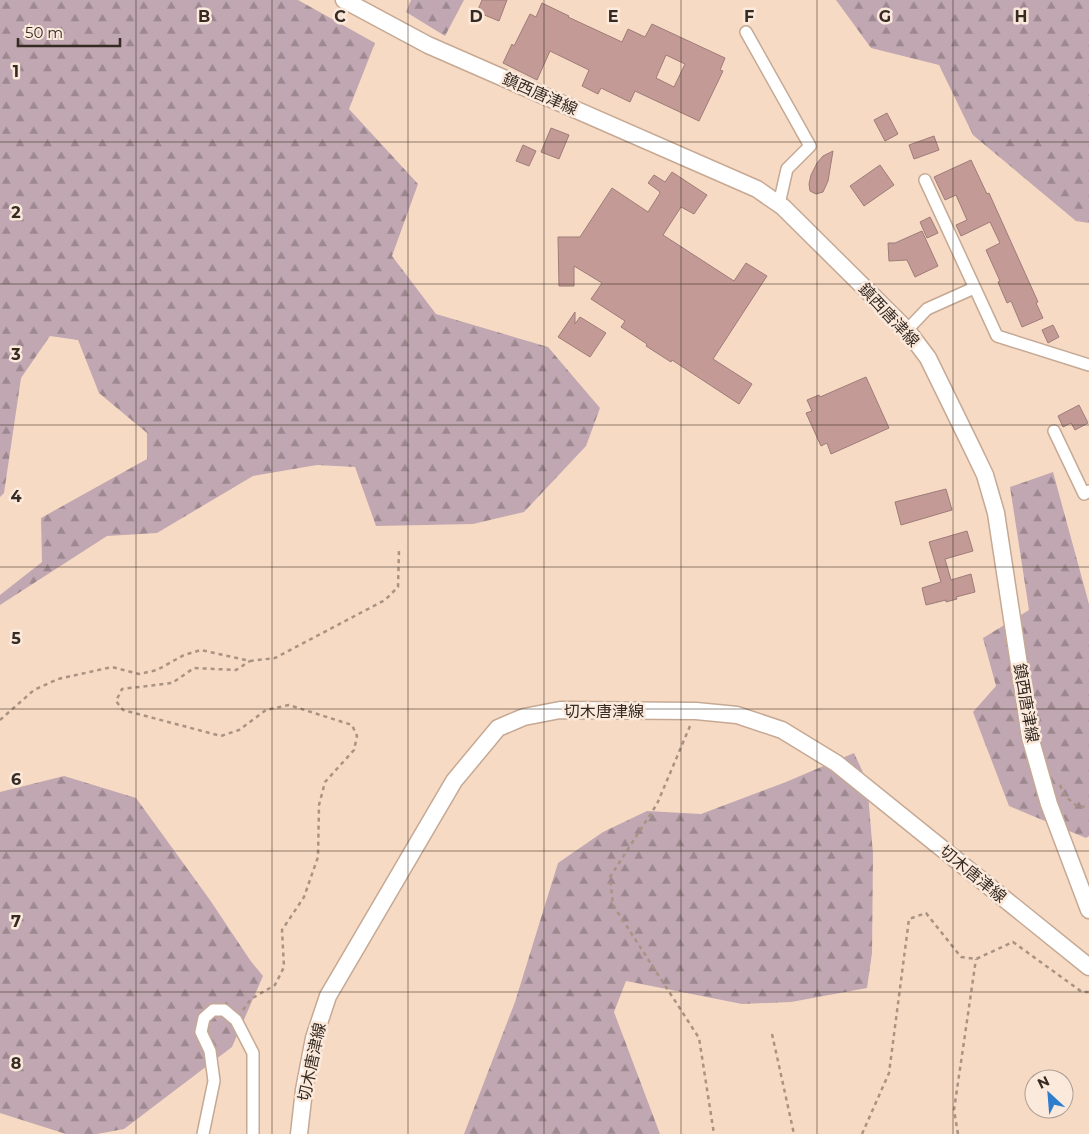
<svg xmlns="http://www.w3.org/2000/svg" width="1089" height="1134" viewBox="0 0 1089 1134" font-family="Montserrat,'Noto Sans JP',sans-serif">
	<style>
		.forest { fill: url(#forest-firs) }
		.building { fill: #c49a96; stroke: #9e7c78; fill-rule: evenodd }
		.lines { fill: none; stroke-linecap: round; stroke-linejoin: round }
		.minor-casing { stroke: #c5a994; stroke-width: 14 }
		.secondary-casing { stroke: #c5a994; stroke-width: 19 }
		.path { stroke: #a99383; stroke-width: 2.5; stroke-dasharray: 4 4; stroke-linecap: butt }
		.minor { stroke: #fff; stroke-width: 11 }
		.secondary { stroke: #fff; stroke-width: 16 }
		.grid { fill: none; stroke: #362b23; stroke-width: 1; stroke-opacity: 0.55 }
		.labels { text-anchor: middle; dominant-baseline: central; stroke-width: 5; stroke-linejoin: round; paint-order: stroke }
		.street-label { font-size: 16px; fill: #362b23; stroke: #fbe9dc }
		.grid-label { font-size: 16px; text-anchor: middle; font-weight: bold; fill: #362b23; stroke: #fbe9dc; stroke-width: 5; stroke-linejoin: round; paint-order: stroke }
	</style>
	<defs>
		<pattern id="forest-firs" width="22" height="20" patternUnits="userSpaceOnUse" patternTransform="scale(1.25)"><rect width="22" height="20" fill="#c0a7b1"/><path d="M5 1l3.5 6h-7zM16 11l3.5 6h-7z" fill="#9d8890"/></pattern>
	</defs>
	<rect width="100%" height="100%" fill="#f7dac4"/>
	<path class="forest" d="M 0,0 L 298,0 L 375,43 L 349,109 L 418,184 L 392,256 L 436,314 L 548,347 L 600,408 L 586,446 L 524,512 L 473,524 L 376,526 L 355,467 L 317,465 L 253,476 L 157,533 L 107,536 L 0,605 L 0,595 L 42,562 L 41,518 L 147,459 L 147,433 L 99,393 L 78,340 L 50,336 L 21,378 L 4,493 L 0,497 Z
		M 411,0 L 464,0 L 445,36 L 406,12 Z
		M 836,0 L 1089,0 L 1089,223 L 1076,221 L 973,135 L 939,65 L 871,48 Z
		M 1053,472 L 1089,604 L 1089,836 L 1086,838 L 1009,806 L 973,712 L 996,686 L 983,638 L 1029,610 L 1010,487 Z
		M 854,753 L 867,781 L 873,854 L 872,953 L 867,988 L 791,1002 L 742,1004 L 626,981 L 614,1012 L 660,1134 L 464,1134 L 515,1002 L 558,863 L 603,832 L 647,811 L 701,814 L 786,782 Z
		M 64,776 L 136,798 L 210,900 L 250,960 L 263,976 L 232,1047 L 124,1129 L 97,1134 L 66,1134 L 0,1113 L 0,792 Z"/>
	<path class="building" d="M 482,0 L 507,0 L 499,21 L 477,12 Z
		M 542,3 L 569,16 L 568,17 L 622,42 L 628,29 L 645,37 L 652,24 L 725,58 L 720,70 L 723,71 L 699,121 L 635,91 L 630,102 L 601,88 L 598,94 L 582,86 L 589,70 L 550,51 L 537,80 L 503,63 L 512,44 L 514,46 L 530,14 L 536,17 ZM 666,55 L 685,64 L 674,87 L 656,78 Z
		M 887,113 L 898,134 L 885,141 L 874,120 Z
		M 551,128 L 569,135 L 559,159 L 541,152 Z
		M 934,136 L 939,150 L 914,159 L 909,145 Z
		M 523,145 L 536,151 L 529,166 L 516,161 Z
		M 833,151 L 828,181 L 823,192 L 816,194 L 810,191 L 809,184 L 811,175 L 817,163 L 823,156 Z
		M 971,160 L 987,194 L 989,193 L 1038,302 L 1036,303 L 1043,318 L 1022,327 L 1011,301 L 1007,303 L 998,282 L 1000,281 L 986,250 L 1000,243 L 990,222 L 961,236 L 956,225 L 967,220 L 956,195 L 945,200 L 934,177 Z
		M 880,165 L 894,185 L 864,206 L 850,186 Z
		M 672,172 L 707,195 L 694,214 L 681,207 L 663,235 L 734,281 L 746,263 L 767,276 L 713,359 L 752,384 L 739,404 L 672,360 L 671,362 L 646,346 L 647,344 L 621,327 L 625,321 L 591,299 L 602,283 L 574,266 L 574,286 L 559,286 L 558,237 L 580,237 L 612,188 L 648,212 L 660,193 L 659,191 L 648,183 L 654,175 L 665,182 Z
		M 930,217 L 938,233 L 927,238 L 920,222 Z
		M 922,231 L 938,266 L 915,277 L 907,260 L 889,261 L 888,243 L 895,243 Z
		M 575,312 L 575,324 L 580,317 L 606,333 L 590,357 L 558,337 Z
		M 1053,325 L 1059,337 L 1048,343 L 1042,330 Z
		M 866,377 L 889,428 L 831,454 L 827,443 L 821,446 L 806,413 L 812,411 L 807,400 L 819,395 L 820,397 Z
		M 1079,405 L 1088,423 L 1075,430 L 1071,423 L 1063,427 L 1058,416 Z
		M 946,489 L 952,510 L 901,525 L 895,502 Z
		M 967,531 L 973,551 L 945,559 L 951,580 L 971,574 L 975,592 L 956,597 L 957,599 L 946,602 L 946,600 L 926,605 L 922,588 L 941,582 L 929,542 Z"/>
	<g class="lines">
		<defs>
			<path id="minor" d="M 746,32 L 810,146 L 787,169 L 779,204
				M 925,180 L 997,336 L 1089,365
				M 907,330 L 927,309 L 974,288
				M 1054,431 L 1084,494 L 1089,491
				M 203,1134 L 214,1081 L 210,1051 L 201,1032 L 204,1018 L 213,1010 L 224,1010 L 236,1020 L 253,1053 L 253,1134"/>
			<path id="secondary" d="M 344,0 L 428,45 L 757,189 L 783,207 L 907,330 L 928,358 L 974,452 L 985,475 L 996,513 L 1030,737 L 1049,804 L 1089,910
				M 299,1134 L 304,1090 L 314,1038 L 328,996 L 454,781 L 498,728 L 524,717 L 560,710 L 696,711 L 737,715 L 782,730 L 836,763 L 1089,967"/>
		</defs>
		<use href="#minor" class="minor-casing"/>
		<use href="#secondary" class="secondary-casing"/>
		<path class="path" d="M 0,720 L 34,690 L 58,679 L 112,667 L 139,674 L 157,670 L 184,655 L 201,650 L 250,661 L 275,658 L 385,600 L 398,587 L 399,550
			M 690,726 L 657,804 L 610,877 L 613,905 L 699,1038 L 714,1134
			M 1060,785 L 1065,796 L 1078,807 L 1089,806
			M 243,1010 L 251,999 L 275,985 L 284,967 L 282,930 L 304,897 L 318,857 L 319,805 L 325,782 L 354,750 L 357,736 L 352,725 L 289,705 L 266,710 L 239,730 L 221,736 L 123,710 L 116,701 L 122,689 L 172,683 L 194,668 L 236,670 L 250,661
			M 772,1034 L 794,1134
			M 862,1134 L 889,1073 L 909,919 L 926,913 L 961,957 L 976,959 L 1013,942 L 1082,992 L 1089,992
			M 958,1134 L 954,1110 L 976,959"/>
		<use href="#minor" class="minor"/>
		<use href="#secondary" class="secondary"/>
	</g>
	<path class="grid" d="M 136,0 L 136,1134M 272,0 L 272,1134M 408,0 L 408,1134M 544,0 L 544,1134M 681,0 L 681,1134M 817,0 L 817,1134M 953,0 L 953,1134M 0,142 L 1089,142M 0,284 L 1089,284M 0,425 L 1089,425M 0,567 L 1089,567M 0,709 L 1089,709M 0,851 L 1089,851M 0,992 L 1089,992"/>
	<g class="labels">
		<g class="street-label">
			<text transform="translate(540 94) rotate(24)">鎮西唐津線</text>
			<text transform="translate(889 315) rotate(47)">鎮西唐津線</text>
			<text transform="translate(1026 703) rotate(80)">鎮西唐津線</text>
			<text x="604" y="711">切木唐津線</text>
			<text transform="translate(973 874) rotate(39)">切木唐津線</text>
			<text transform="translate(312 1062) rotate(-78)">切木唐津線</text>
		</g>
	</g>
	<g class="grid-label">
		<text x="204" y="22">B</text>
		<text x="340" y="22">C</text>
		<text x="476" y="22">D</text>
		<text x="613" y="22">E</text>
		<text x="749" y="22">F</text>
		<text x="885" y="22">G</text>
		<text x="1021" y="22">H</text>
		<text x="16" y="77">1</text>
		<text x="16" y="218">2</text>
		<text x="16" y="360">3</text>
		<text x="16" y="502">4</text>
		<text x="16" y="644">5</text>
		<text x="16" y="785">6</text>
		<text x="16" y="927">7</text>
		<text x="16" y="1069">8</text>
	</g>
	<g transform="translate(1049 1094) rotate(334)"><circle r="24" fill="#fbe9dc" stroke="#ac9d92"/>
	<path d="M0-4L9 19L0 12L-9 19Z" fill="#2f7ece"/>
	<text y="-8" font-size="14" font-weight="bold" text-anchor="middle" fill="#362b23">N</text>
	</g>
	<path d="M18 38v8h102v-8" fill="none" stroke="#362b23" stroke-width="2.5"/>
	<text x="25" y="38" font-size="15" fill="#362b23" stroke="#fbe9dc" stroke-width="4" paint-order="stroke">50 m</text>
</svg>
